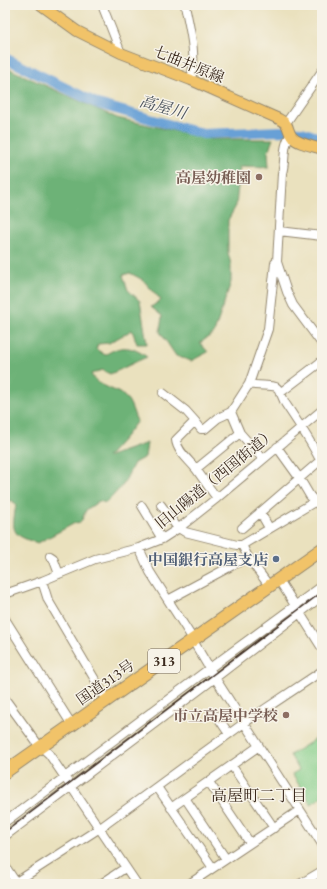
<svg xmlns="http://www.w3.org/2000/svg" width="327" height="889" viewBox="0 0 327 889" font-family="'EB Garamond','Noto Serif JP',serif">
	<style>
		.green { fill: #87cf8b; stroke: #617c54 }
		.forest { fill: #6db277; stroke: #546e4a }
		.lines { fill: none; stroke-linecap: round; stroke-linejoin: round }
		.river { stroke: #68a0d6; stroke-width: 10 }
		.minor-casing { stroke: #92866e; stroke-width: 10 }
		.major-casing { stroke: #92866e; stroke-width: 12 }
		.highway-casing { stroke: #92866e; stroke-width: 14 }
		.minor { stroke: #fff; stroke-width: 8 }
		.major { stroke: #f1c369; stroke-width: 10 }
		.highway { stroke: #f1c369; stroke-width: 12 }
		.rail { stroke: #3b2a1e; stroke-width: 1.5 }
		.education-dot { fill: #8d6e63; stroke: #f7f3e8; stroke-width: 1.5 }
		.service-dot { fill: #5c6f8a; stroke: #f7f3e8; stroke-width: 1.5 }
		.labels { text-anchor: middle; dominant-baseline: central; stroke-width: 3; stroke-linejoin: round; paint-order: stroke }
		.shield { fill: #f7f3e8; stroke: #73665b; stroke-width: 1 }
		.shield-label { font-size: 14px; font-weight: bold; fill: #3b2a1e }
		.street-label { font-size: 15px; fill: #3b2a1e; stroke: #f7f3e8 }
		.education-label { font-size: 15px; font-weight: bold; fill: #785e54; stroke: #f7f3e8; text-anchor: end }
		.service-label { font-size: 15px; font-weight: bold; fill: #4e5e75; stroke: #f7f3e8; text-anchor: end }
		.water-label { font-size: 16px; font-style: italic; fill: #4b535e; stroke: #f7f3e8 }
		.neighbourhood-label { font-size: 16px; fill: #3b2a1e; stroke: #f7f3e8 }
	</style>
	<rect width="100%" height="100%" fill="#f7f3e8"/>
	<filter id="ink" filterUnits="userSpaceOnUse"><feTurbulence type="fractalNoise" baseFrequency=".025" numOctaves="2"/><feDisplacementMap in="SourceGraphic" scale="8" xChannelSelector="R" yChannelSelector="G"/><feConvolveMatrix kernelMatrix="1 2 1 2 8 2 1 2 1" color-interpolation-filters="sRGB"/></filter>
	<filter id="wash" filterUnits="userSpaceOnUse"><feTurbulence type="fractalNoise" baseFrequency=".012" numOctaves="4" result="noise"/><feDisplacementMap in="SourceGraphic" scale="16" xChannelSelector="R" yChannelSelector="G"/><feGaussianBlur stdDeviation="0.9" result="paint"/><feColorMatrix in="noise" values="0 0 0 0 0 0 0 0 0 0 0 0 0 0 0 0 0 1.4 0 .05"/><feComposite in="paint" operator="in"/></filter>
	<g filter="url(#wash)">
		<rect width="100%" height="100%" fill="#eae1be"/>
		<path class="green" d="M 322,735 L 322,797 L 311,804 L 292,774 L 299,770 L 290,755 Z"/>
		<path class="forest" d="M 5,67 L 117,118 L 211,139 L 273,139 L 268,152 L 269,167 L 240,166 L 236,206 L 228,220 L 228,253 L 231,264 L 231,282 L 214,333 L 200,343 L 208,352 L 191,361 L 176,356 L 160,332 L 162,316 L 151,307 L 161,300 L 143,280 L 130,273 L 123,275 L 128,290 L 140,301 L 147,344 L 137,344 L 132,330 L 109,343 L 98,344 L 96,349 L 105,355 C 121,344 132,346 147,357 C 134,362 123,369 110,374 L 102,370 L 91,374 C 97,388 119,388 128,400 C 132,406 134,415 137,421 L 125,437 L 107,457 L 147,443 L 145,457 L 134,463 L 123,485 L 106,503 L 99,501 L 86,510 L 81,522 L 75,523 L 38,543 C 10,535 12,531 16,504 L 11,500 L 5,507 Z"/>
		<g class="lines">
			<path class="river" d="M 5,58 L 98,104 L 203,134 L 280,131 L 302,132 L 322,139"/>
		</g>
	</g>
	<g filter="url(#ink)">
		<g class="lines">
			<defs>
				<path id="minor" d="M 102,5 L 121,53
					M 185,5 C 190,30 197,55 191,80
					M 286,123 L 322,71
					M 279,231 L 322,236
					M 277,262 L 287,292 L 293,305 L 322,344
					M 249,384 C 255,386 274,385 276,387 C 280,389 283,399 285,403 C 298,423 312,442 322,464
					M 163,393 L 186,411 L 195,421
					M 280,393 L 322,361
					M 231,412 L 240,433 L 263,459
					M 277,447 L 300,479 L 310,496 L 322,508
					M 196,469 L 240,433
					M 217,498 C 210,489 203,479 196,469 C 189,460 177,451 176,440 L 195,421 L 201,429 L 205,429 L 218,418 L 231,412 L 249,384 L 268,329 L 275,263 L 277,262 L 282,173 C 286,161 282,145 291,135
					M 161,505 L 177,527 L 185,532 L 237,545 L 242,545 L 248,557 L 270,587
					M 142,506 L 162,539
					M 260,512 L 268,526
					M 242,528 L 322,459
					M 242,545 L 316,501
					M 139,548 L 150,572 L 191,636 L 195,644 L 215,678 L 322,844
					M 50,556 L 53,558 L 59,574
					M 279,580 L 322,648
					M 42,581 L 48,600 L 107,700
					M 5,594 L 42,581 L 95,559 L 139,548 L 162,539 L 179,528 L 217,498 L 322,410
					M 168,600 L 248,557
					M 5,619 L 72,725
					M 5,699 L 37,743 L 49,754 L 137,884
					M 217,716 L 229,734
					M 232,766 L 274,828
					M 209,782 L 250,843
					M 157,787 L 213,868
					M 171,808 L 185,798
					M 5,822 L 214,665 L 322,586
					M 5,836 L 215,678 L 322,596
					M 226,859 L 185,798 L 259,746
					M 5,866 L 17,884
					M 13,884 L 103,826 L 244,723 L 322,671
					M 101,884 L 125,868
					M 189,884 L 300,810
					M 300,884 L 322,871"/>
				<path id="major" d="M 41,5 L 77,31 L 121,53 L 191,80 L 279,119 C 291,125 286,129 292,137 C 298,144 313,146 322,149"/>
				<path id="highway" d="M 5,772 L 322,549"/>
			</defs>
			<use href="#minor" class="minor-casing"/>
			<use href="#major" class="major-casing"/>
			<use href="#highway" class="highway-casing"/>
			<use href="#minor" class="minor"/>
			<use href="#major" class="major"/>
			<use href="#highway" class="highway"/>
			<path class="rail" d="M 5,832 L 322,592"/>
		</g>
	</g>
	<g class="education-dot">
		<circle cx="259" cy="177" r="4"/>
		<circle cx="286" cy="715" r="4"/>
	</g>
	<circle class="service-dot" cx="276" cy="559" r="4"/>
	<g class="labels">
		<rect class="shield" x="148" y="649" width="32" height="24" rx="3"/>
		<g class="shield-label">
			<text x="164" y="661">313</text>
		</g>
		<g class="street-label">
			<text transform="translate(189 64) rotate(22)">七曲井原線</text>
			<text transform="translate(215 478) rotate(-39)">旧山陽道（西国街道）</text>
			<text transform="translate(105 682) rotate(-35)">国道313号</text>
		</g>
		<g class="education-label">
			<text x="251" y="177">高屋幼稚園</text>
			<text x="278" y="715">市立高屋中学校</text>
		</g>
		<g class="service-label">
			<text x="268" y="559">中国銀行高屋支店</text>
		</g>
		<g class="water-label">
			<text transform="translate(163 107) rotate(16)">高屋川</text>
		</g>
		<g class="neighbourhood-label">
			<text x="259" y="795">高屋町二丁目</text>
		</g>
	</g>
	<rect width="327" height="889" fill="none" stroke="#f7f3e8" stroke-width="20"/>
</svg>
